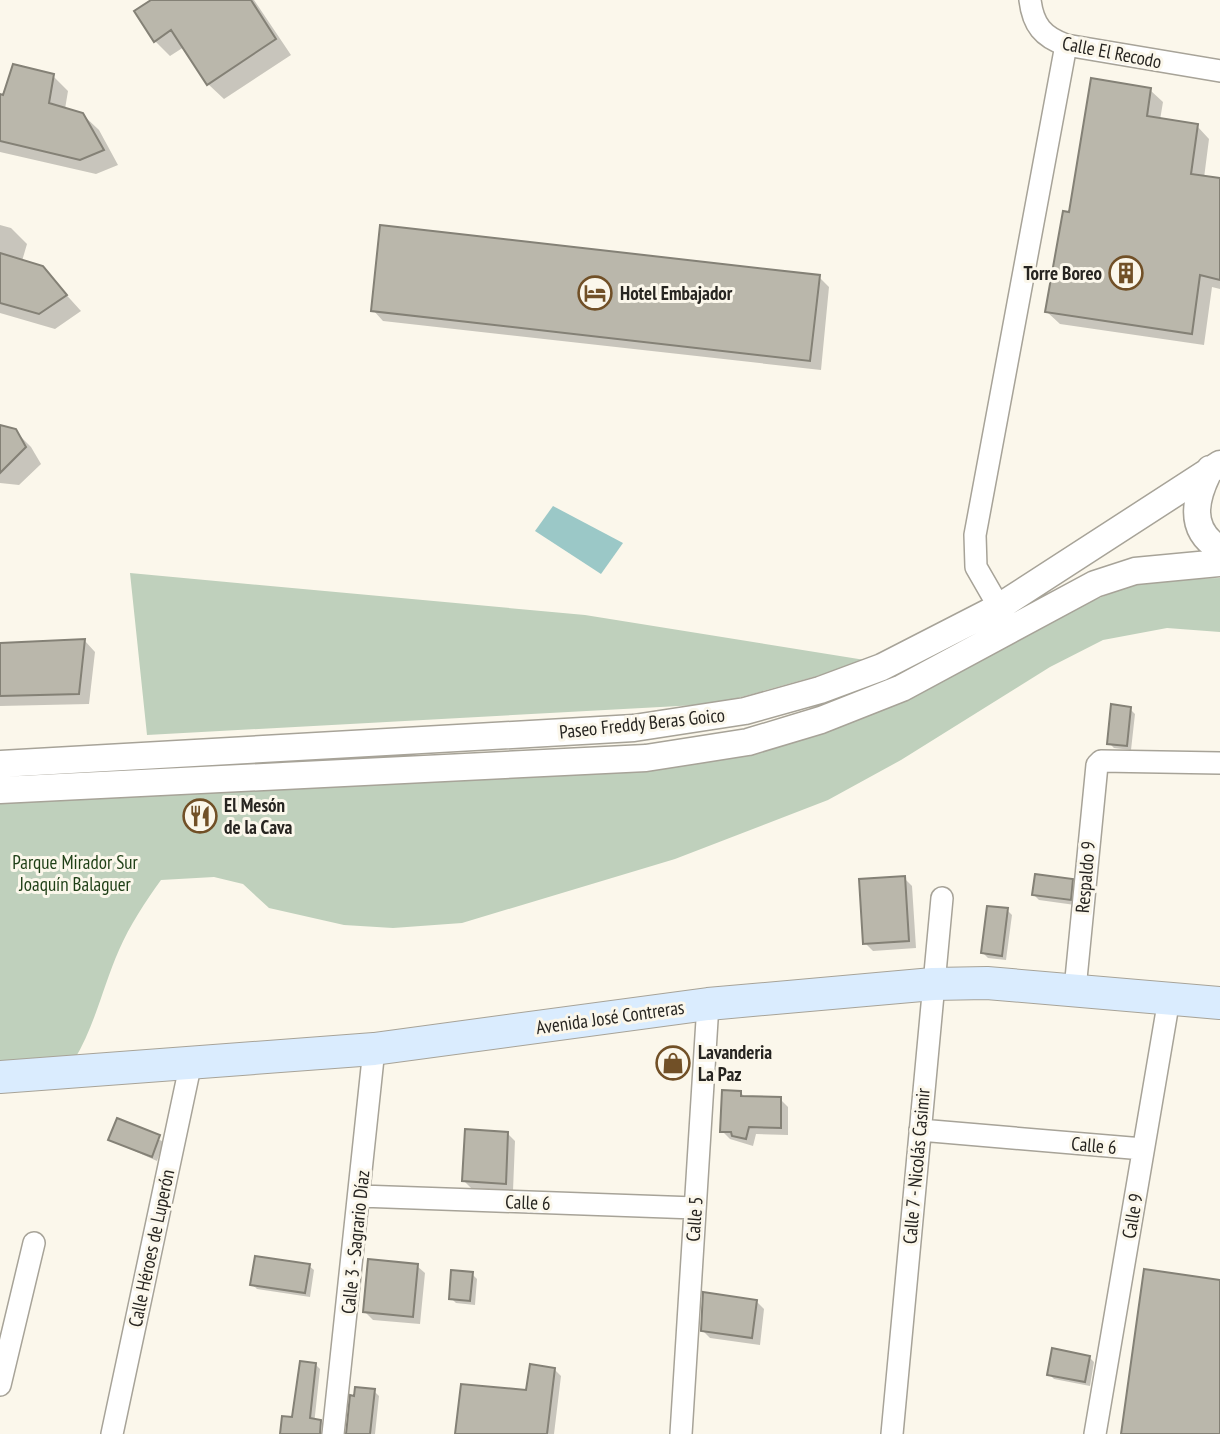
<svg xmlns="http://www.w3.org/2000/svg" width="1220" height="1434" viewBox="0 0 1220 1434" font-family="'PT Sans Narrow',sans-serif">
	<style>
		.green { fill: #bfd0bc }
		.water { fill: #9bc8c7 }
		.shadow { fill: #0003 }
		.building { fill: #bab7ab; stroke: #848176; stroke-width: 2 }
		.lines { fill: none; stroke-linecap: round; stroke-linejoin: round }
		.minor-casing { stroke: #a7a398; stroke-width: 24 }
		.tertiary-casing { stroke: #a7a398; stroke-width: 29 }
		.secondary-casing { stroke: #a7a398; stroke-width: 34 }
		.minor { stroke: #fff; stroke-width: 21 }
		.tertiary { stroke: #fff; stroke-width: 26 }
		.secondary { stroke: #daecfe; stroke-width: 32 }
		.labels { text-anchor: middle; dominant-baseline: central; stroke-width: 6; stroke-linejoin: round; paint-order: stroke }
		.street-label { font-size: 19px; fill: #272521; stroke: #fbf7eb }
		.poi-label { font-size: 19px; font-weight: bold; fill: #272521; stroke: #fbf7eb; text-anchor: start }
		.park-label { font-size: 19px; fill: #1e3f16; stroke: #fbf7eb }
	</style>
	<rect width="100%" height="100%" fill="#fbf7eb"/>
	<path class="green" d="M 130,573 L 585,615 L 871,661 L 716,704 L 147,735 Z
		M 1220,578 L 1220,632 L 1167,628 L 1103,640 L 1050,667 L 901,760 L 828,800 L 675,859 L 462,923 L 393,928 L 344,925 L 269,908 L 243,884 L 214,877 L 161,880 C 145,902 130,925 119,950 C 103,986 95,1026 74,1060 L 0,1066 L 0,802 L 660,768 L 902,699 L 1092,601 L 1142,580 Z"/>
	<path class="water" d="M 553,506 L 623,543 L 601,574 L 535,531 Z"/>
	<path class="shadow" d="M 154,0 L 254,0 L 291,55 L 224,99 L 208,84 L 184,47 L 170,56 L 155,41 Z
		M 53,76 L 68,91 L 65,109 L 82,114 L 99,130 L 118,165 L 96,174 L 0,152 L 0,96 Z
		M 1150,90 L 1163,102 L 1160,120 L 1197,126 L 1209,139 L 1204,178 L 1220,180 L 1220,289 L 1212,287 L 1204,345 L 1060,324 L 1047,312 L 1070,214 Z
		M 0,225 L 11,228 L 27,244 L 22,261 L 42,268 L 81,311 L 55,329 L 0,313 Z
		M 819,277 L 829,287 L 821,370 L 383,321 L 373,310 Z
		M 0,427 L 15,431 L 31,447 L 41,464 L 19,485 L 0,483 Z
		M 85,641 L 95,652 L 89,704 L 0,706 L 0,645 Z
		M 1130,709 L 1135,714 L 1131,750 L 1114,748 L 1109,743 Z
		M 904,878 L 912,886 L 916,948 L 873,951 L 865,943 Z
		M 1072,881 L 1077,886 L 1075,905 L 1039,900 L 1034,895 Z
		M 1007,910 L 1012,915 L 1006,960 L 988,958 L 983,953 Z
		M 740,1092 L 746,1098 L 780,1099 L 788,1107 L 788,1135 L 756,1134 L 753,1146 L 730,1139 L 722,1131 Z
		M 118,1120 L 164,1142 L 157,1161 L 110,1140 Z
		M 507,1133 L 515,1141 L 513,1191 L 472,1189 L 464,1181 Z
		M 309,1266 L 314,1270 L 310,1297 L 257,1289 L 252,1284 Z
		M 417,1266 L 425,1273 L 420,1324 L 373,1320 L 365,1312 Z
		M 472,1274 L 477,1279 L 475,1305 L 456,1303 L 451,1298 Z
		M 756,1301 L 764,1309 L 760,1345 L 710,1338 L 702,1330 Z
		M 1089,1357 L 1094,1362 L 1090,1386 L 1054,1379 L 1049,1374 Z
		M 316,1365 L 320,1369 L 313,1434 L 281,1434 L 294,1419 Z
		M 555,1370 L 561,1376 L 554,1434 L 457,1434 L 528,1392 Z
		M 374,1391 L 379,1396 L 375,1434 L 346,1434 Z"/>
	<path class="building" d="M 151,0 L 251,0 L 276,39 L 207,85 L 171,30 L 154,42 L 134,11 Z
		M 13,64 L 54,74 L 49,103 L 83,113 L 104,150 L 80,160 L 0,141 L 0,94 L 3,95 Z
		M 1091,78 L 1151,88 L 1147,116 L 1198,124 L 1191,174 L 1220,178 L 1220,280 L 1200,275 L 1192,334 L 1045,312 L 1063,211 L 1069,212 Z
		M 380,225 L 820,275 L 810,361 L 371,311 Z
		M 0,253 L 43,266 L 67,295 L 39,314 L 0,303 Z
		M 0,425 L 16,429 L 26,447 L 0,473 Z
		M 85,639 L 79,694 L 0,696 L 0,643 Z
		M 1111,704 L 1131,707 L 1127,746 L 1107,744 Z
		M 1035,874 L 1073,879 L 1071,900 L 1032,895 Z
		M 905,876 L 909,941 L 863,944 L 859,879 Z
		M 987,906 L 1008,908 L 1002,956 L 981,953 Z
		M 722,1090 L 741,1091 L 741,1096 L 781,1097 L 781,1128 L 749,1127 L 746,1139 L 732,1136 L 731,1132 L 720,1132 Z
		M 117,1118 L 160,1135 L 152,1157 L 108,1140 Z
		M 465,1129 L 508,1132 L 506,1184 L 462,1181 Z
		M 255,1256 L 310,1264 L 305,1293 L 250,1285 Z
		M 368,1259 L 418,1264 L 413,1317 L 363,1312 Z
		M 1144,1269 L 1220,1280 L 1220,1434 L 1121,1434 Z
		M 451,1270 L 473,1272 L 470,1301 L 449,1299 Z
		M 703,1292 L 757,1300 L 752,1338 L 701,1331 Z
		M 1052,1348 L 1090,1356 L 1085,1382 L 1047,1375 Z
		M 300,1361 L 316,1363 L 310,1418 L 321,1420 L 320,1434 L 280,1434 L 282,1416 L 292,1417 Z
		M 530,1364 L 555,1368 L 547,1434 L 455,1434 L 461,1384 L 526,1390 Z
		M 355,1387 L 375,1389 L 370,1434 L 346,1434 L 350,1395 L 354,1396 Z"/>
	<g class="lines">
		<defs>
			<path id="minor" d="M 1030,0 C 1033,25 1043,37 1066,45 L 1220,71
				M 999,607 L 976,567 L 975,535 L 1066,45
				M 1075,989 L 1097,765 L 1101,761 L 1220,763
				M 920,1130 L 1143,1149
				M 360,1196 L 695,1208
				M 0,1385 L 34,1243
				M 112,1434 L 191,1062
				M 333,1434 L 374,1049
				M 681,1434 L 708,1004
				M 892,1434 L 942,898
				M 1095,1434 L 1169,999"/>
			<path id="tertiary" d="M 1210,469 C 1195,498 1187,529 1220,549
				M 0,764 L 634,728 L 745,711 L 820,690 L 882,667 L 999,607 L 1220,464
				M 0,790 L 646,758 L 748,742 L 821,720 L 902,688 L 1095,584 L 1135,571 L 1220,563"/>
			<path id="secondary" d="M 0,1077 L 374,1049 L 708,1004 L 933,984 L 987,983 L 1220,1003"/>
		</defs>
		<use href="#minor" class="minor-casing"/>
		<use href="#tertiary" class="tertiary-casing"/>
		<use href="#secondary" class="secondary-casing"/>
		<use href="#minor" class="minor"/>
		<use href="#tertiary" class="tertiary"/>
		<use href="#secondary" class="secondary"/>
	</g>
	<defs>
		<symbol id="building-ring" viewBox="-11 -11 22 22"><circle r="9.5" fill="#fbf7eb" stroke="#715027" stroke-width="1.5"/><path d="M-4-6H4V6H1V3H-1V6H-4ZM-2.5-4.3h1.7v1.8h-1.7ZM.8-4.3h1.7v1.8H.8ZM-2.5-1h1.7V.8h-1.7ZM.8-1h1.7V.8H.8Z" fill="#715027"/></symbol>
		<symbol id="hotel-ring" viewBox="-11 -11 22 22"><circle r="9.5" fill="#fbf7eb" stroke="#715027" stroke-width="1.5"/><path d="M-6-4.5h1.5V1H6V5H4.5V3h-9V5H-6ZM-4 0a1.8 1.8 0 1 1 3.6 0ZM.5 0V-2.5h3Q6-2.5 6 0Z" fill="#715027"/></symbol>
		<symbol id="restaurant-ring" viewBox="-11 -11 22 22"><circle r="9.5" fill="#fbf7eb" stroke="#715027" stroke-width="1.5"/><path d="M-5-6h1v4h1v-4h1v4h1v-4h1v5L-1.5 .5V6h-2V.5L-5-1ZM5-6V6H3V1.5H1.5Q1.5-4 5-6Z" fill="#715027"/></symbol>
		<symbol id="shop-ring" viewBox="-11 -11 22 22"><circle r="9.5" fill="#fbf7eb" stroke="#715027" stroke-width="1.5"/><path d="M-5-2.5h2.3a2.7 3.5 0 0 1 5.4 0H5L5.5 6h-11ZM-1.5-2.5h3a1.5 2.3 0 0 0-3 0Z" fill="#715027"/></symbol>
	</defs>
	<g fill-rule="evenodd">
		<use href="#building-ring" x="1107" y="254" width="38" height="38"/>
		<use href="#hotel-ring" x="576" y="274" width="38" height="38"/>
		<use href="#restaurant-ring" x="181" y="797" width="38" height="38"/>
		<use href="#shop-ring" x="654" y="1044" width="38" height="38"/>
	</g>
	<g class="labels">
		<g class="street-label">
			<text transform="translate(1112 52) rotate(11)">Calle El Recodo</text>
			<text transform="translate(642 723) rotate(-6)">Paseo Freddy Beras Goico</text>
			<text transform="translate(1085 877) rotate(-85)">Respaldo 9</text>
			<text transform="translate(610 1017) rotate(-8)">Avenida José Contreras</text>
			<text transform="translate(1094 1145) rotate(5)">Calle 6</text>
			<text transform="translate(916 1166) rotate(-85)">Calle 7 - Nicolás Casimir</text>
			<text transform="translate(528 1202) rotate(2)">Calle 6</text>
			<text transform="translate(1132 1216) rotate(-80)">Calle 9</text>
			<text transform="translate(694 1219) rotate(-86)">Calle 5</text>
			<text transform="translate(355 1242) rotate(-84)">Calle 3 - Sagrario Díaz</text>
			<text transform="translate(151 1248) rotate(-78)">Calle Héroes de Luperón</text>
		</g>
		<g class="poi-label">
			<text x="1102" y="273" text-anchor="end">Torre Boreo</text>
			<text x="620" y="293">Hotel Embajador</text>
			<text x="224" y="805">El Mesón<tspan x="224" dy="22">de la Cava</tspan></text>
			<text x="698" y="1052">Lavanderia<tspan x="698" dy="22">La Paz</tspan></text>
		</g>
		<g class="park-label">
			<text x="75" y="862">Parque Mirador Sur<tspan x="75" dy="22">Joaquín Balaguer</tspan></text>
		</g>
	</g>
</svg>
